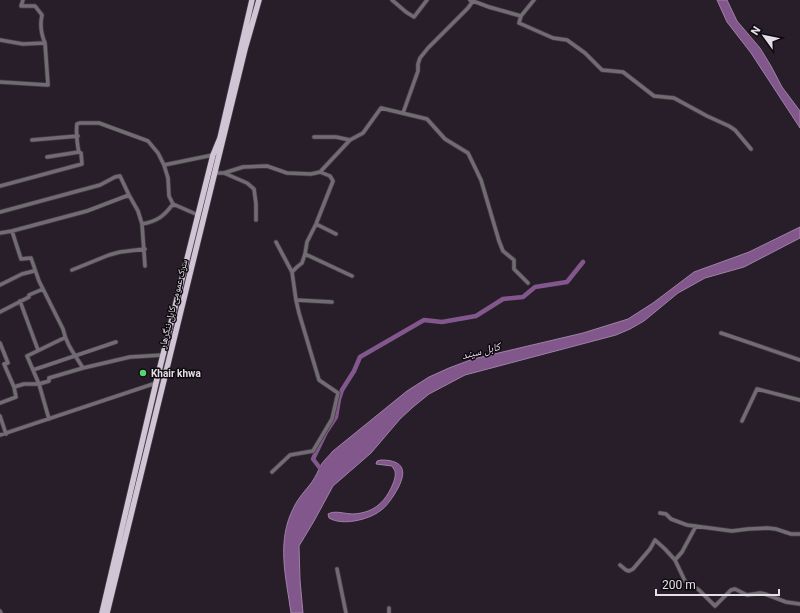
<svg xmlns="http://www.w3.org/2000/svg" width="800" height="613" viewBox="0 0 800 613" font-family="Roboto,'Noto Naskh Arabic',sans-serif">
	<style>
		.water { fill: #82588c; stroke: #9f80a7 }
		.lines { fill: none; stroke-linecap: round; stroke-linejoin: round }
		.canal { stroke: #82588c; stroke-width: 4.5 }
		.minor-casing { stroke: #423944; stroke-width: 5 }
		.trunk-casing { stroke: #423944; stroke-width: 7 }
		.minor { stroke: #716b72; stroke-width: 3.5 }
		.trunk { stroke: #d1c4d4; stroke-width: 5.5 }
		.poi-dot { fill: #56d671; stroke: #0e0a0f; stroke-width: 1.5 }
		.labels { text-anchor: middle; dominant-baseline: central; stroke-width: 3; stroke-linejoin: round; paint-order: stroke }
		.street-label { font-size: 10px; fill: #e4dee6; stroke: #0e0a0f }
		.poi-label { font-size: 10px; font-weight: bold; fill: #e4dee6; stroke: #0e0a0f; text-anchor: start }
		.water-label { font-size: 11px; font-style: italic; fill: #f2d9f8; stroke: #0e0a0f }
	</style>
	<rect width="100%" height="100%" fill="#281e2a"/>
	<path class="water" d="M 717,0 L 727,0 L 737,21 L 760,48 L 771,66 L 782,87 L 800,111 L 800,128 L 751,53 L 727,22 Z
		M 800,227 L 800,238 L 744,267 L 705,278 L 678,293 L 644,321 L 630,329 L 616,335 L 465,375 L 429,394 L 413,407 L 400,419 L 371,453 L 333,486 L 314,521 L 299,546 L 300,580 L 303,613 L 291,613 C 286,577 276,541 294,507 C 298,498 306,490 312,482 C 316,476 318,471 321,465 C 324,460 329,456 333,451 L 407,391 L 429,377 L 449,368 L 473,359 L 583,333 L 628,319 L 653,303 L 694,272 L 749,252 Z
		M 381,460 C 409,460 406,476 394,495 C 390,501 386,507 380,511 C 368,520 342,526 329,518 L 328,514 C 335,510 345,514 353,514 C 372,513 384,504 392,486 C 394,481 396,477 395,471 L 392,466 L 376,464 L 377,461 Z"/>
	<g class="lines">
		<path class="canal" d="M 323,472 L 313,459 L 326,432 L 336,417 L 339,399 L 342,390 L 354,371 L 360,357 L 424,320 L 442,322 L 476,316 L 503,299 L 523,297 L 535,287 L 567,282 L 583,262"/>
		<defs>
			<path id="minor" d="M 392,0 L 406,12 L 414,17 L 427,0
				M 473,1 L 489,7 L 521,16 L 519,23 L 553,38 L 567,40 L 585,53 L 602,70 L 623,72 L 654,96 L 674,98 L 707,116 L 729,126 L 735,130 L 751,149
				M 521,16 L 534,0
				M 0,40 L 23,44 L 45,43
				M 0,82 L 48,85 L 45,43 C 41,34 40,24 42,15 L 35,6 L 21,6 L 23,0
				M 403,113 L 418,71 L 418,64 L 420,58 L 428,48 L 468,8 L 473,1 L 470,0
				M 314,137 L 336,137 L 350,140
				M 32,140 L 78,136
				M 47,157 L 79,152
				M 164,165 L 168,178 L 169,196 L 173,204 L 198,215
				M 215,173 L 224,173 L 243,167 L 267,166 L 287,173 L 311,174 L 320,172 L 350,140 L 363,133 L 381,108 L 427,119 L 445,139 L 468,153 L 481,180 L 499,241 L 503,251 L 514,260 L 514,269 L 528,283
				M 224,173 L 247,183 L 254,189 L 256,204 L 256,220
				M 0,186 L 82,164 L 81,153 L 79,152 C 77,145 76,130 77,124 L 80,123 L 99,123 L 148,141 L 158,153 L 164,165 L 213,155
				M 0,212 L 100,185 L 115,177 L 120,176 L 129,195 L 138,211 L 142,224 L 145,266
				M 142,224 C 158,221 164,216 173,204
				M 316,224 L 336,234
				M 12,231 L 21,259 L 31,258 L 39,281 L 63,329 C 66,344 75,355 83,368
				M 0,233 L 12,231 L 87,211 L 129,195
				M 305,254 L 352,276
				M 72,270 L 109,255 L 120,252 L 145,249
				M 292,272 L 297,267 L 302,263 L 305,254 L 307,242 L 316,224 L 333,181 L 330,176 L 320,172
				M 0,285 L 22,274 L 34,271
				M 296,300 L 332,302
				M 20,301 L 38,350
				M 0,312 L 29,297 L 29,295 L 43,289
				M 721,333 L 800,360
				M 0,343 L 8,363 L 4,364 L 14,387 L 16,397 L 0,403
				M 33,370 L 116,342
				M 14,387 L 24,384 L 39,384 L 49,381 L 49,378 L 83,368 L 130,357 L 163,355
				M 0,416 L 6,434
				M 49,419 L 39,384 L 27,356 L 64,338
				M 742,421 L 757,389 L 800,400
				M 0,435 L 156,383
				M 272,472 L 290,455 L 313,451 L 332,419 L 338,393 L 319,380 L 299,313 L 296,300 L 292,272 L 276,242
				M 660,513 L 666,514 L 671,519 L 687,525 L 732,531 L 748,529 L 767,528 L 776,529 L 791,534 L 800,534
				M 675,560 L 682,552 L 696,526
				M 620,565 L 626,570 L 629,571 L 633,569 L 650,549 L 655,540 L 665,549 L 675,560 L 685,581 L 699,590 L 715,606 L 731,590 L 735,589 L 747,595 L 760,593 L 765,594 L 786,602 L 800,604
				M 337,569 L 346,613
				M 0,611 L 1,613
				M 389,613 L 389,608"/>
			<path id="trunk" d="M 102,613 L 156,383 L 213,155 L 220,138 L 252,0
				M 107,613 L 245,49 L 259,0"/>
		</defs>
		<use href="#minor" class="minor-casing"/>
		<use href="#trunk" class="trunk-casing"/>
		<use href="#minor" class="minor"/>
		<use href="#trunk" class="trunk"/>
	</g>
	<circle class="poi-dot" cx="143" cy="373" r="4"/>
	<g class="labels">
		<g class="street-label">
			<text transform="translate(173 304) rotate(-76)">سرک عمومی کابل ننگرهار</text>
		</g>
		<g class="poi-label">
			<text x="151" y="373">Khair khwa</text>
		</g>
		<g class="water-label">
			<text transform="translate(481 351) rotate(-14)">کابل سيند</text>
		</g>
	</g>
	<g transform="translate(764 36) rotate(303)" stroke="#0e0a0f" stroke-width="3" paint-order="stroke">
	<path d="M0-3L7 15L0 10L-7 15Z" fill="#e4dee6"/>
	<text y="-6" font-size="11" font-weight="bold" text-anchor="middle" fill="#e4dee6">N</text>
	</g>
	<path d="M656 589v6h123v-6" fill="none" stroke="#e4dee6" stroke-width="2"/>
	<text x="662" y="589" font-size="12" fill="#e4dee6" stroke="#0e0a0f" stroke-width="3" paint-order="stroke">200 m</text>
</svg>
